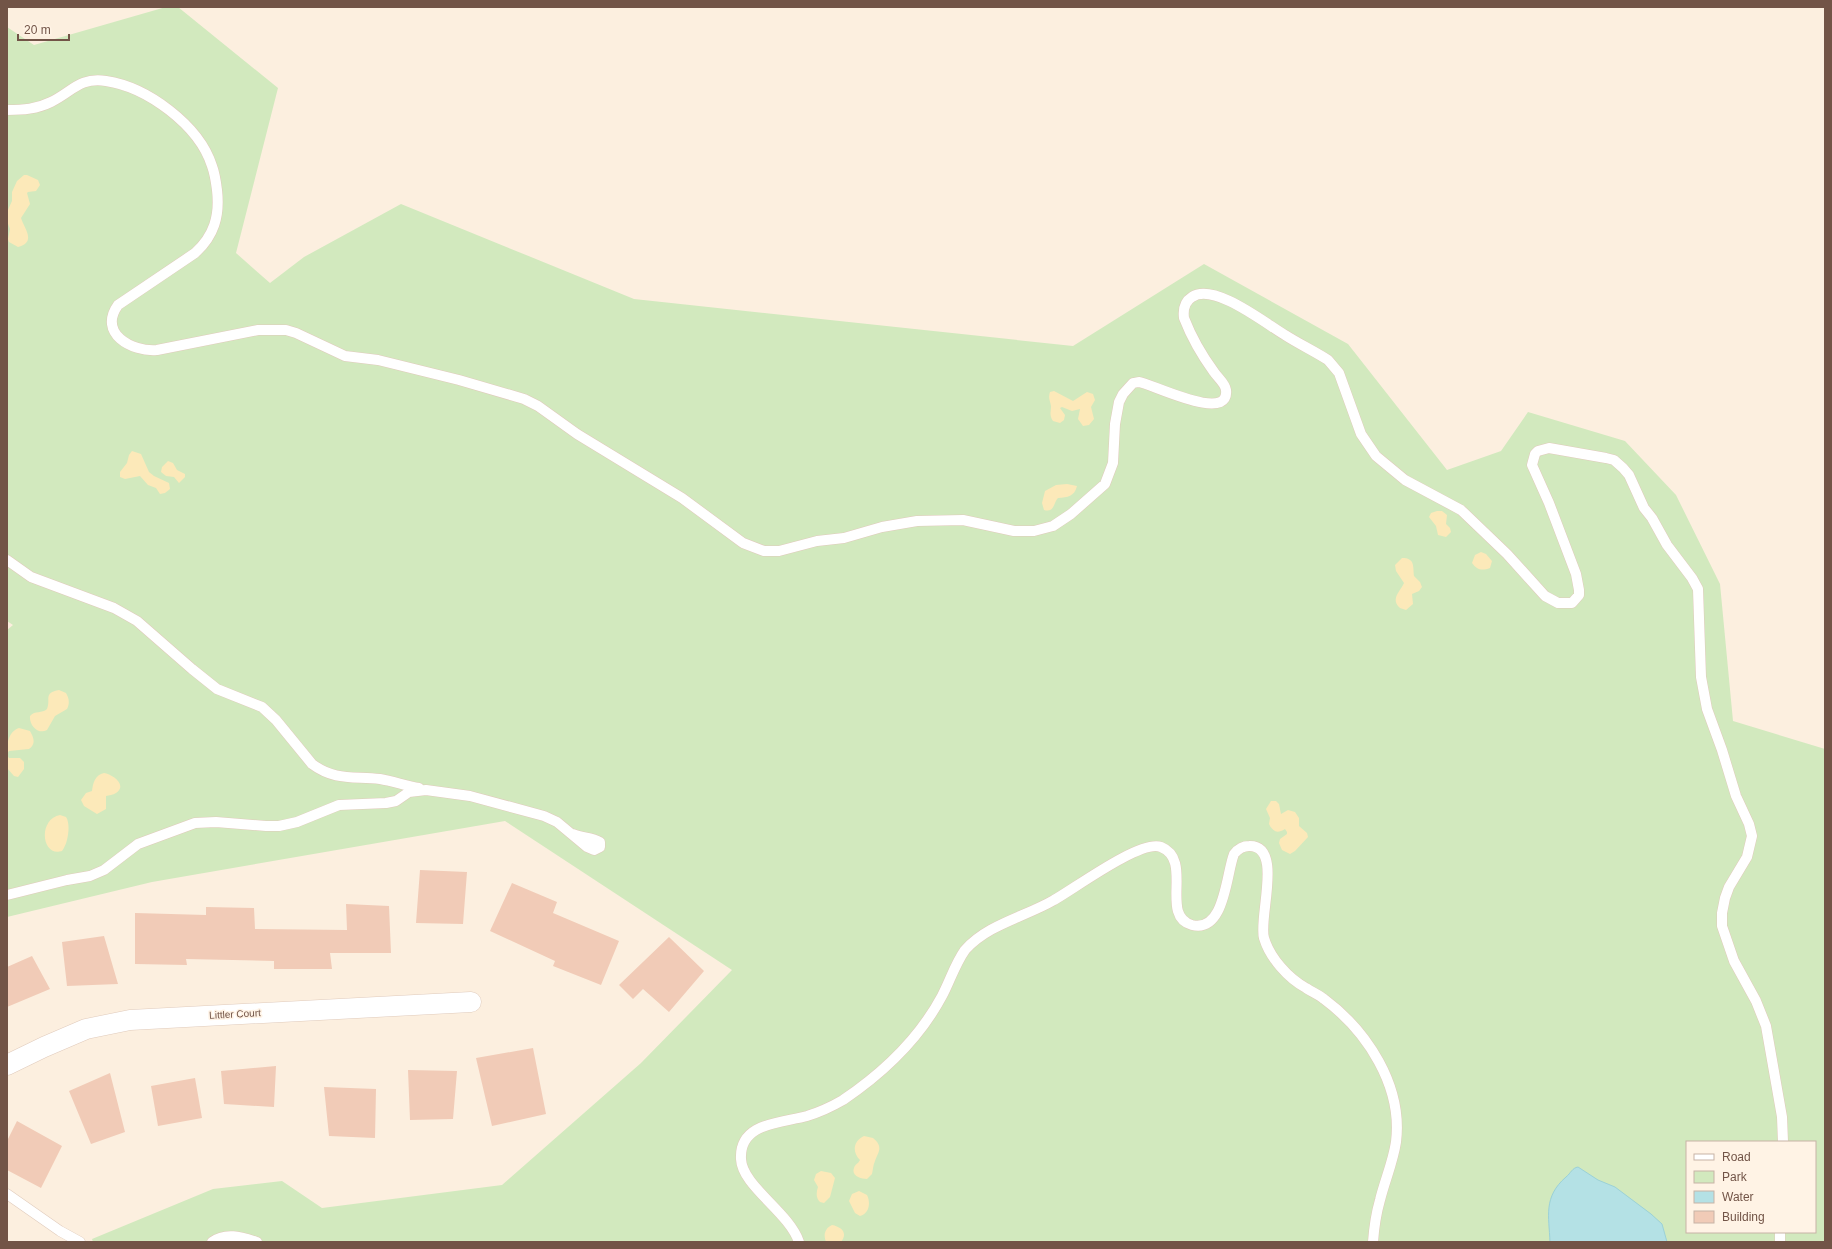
<svg xmlns="http://www.w3.org/2000/svg" width="1832" height="1249" viewBox="0 0 1832 1249" font-family="Helvetica,sans-serif">
	<style>
		.green { fill: #d2e9be; fill-rule: evenodd }
		.sand { fill: #fce9b9 }
		.water { fill: #b4e1e5; stroke: #9bd1d7 }
		.building { fill: #f1cbb7 }
		.lines { fill: none; stroke-linecap: round; stroke-linejoin: round }
		.lane-casing { stroke: #e0cbbc; stroke-width: 11 }
		.street-casing { stroke: #e0cbbc; stroke-width: 21 }
		.lane { stroke: #fff; stroke-width: 10 }
		.street { stroke: #fff; stroke-width: 20 }
		.labels { text-anchor: middle; dominant-baseline: central; stroke-width: 3; stroke-linejoin: round; paint-order: stroke }
		.street-label { font-size: 10px; fill: #725447; stroke: #fff3e5 }
	</style>
	<rect width="100%" height="100%" fill="#fcefdf"/>
	<path class="green" d="M 166,7 L 178,7 L 278,88 L 236,253 L 270,283 L 304,257 L 401,204 L 634,299 L 1073,346 L 1204,264 L 1348,344 L 1447,470 L 1501,451 L 1528,412 L 1625,441 L 1676,495 L 1720,584 L 1733,721 L 1825,749 L 1825,1242 L 93,1242 L 92,1239 L 213,1189 L 282,1181 L 322,1208 L 502,1185 L 641,1063 L 732,970 L 505,821 L 152,882 L 7,917 L 7,630 L 13,625 L 7,621 L 7,27 L 34,45 ZM 1687,1142 L 1815,1142 L 1815,1232 L 1687,1232 Z"/>
	<path class="sand" d="M 24,175 L 27,175 L 38,180 L 40,185 L 36,191 L 28,192 L 27,193 L 30,204 L 21,218 C 24,228 37,242 18,247 L 9,242 L 8,239 L 10,229 L 7,221 L 7,212 L 12,201 L 12,192 L 17,181 Z
		M 1054,391 L 1073,401 L 1087,392 L 1093,394 L 1095,400 L 1091,407 L 1094,419 L 1089,425 L 1083,426 L 1078,419 L 1080,409 L 1072,411 L 1062,407 L 1060,408 L 1065,415 L 1064,420 L 1060,423 L 1053,421 C 1049,415 1051,412 1051,406 C 1050,400 1048,399 1050,392 Z
		M 132,451 L 141,454 L 149,472 L 154,476 L 169,483 L 170,489 L 165,493 L 160,494 L 156,488 L 148,485 L 140,476 L 125,479 L 120,477 L 120,472 L 127,463 L 129,455 Z
		M 168,461 L 173,463 L 177,470 L 185,474 L 185,477 L 179,483 L 174,477 L 166,476 L 161,472 L 162,467 Z
		M 1067,484 L 1077,486 C 1074,497 1068,497 1058,498 C 1053,503 1055,513 1044,510 L 1042,503 L 1045,491 L 1056,485 Z
		M 1437,511 L 1442,511 L 1447,515 L 1446,524 L 1450,528 L 1451,532 L 1446,537 L 1438,535 L 1436,526 L 1429,517 L 1431,513 Z
		M 1481,552 L 1486,554 L 1492,561 L 1490,568 C 1482,571 1477,570 1472,563 L 1475,555 Z
		M 1402,558 C 1415,558 1413,566 1414,576 L 1420,582 L 1422,587 L 1419,591 L 1412,594 L 1413,604 L 1406,610 L 1400,608 C 1390,599 1400,592 1404,583 L 1396,571 L 1395,565 Z
		M 59,690 L 66,693 C 69,698 70,703 67,709 L 55,716 L 47,730 C 38,735 29,725 30,716 C 35,710 42,714 47,709 C 51,699 43,693 59,690 Z
		M 19,728 L 30,731 C 34,738 36,744 29,749 L 9,751 L 7,754 C 7,744 8,732 19,728 Z
		M 7,755 L 9,758 L 20,758 L 24,762 L 24,769 L 18,777 L 14,776 L 7,768 Z
		M 104,773 C 112,774 128,785 116,793 C 113,795 109,795 106,796 L 106,809 L 97,814 L 84,806 L 81,800 L 86,793 L 92,791 C 93,783 95,775 104,773 Z
		M 1271,801 L 1276,801 L 1279,804 L 1281,814 L 1288,810 L 1295,812 L 1299,818 L 1299,826 L 1307,833 L 1308,837 L 1295,851 L 1290,854 L 1282,850 L 1279,843 L 1280,839 L 1287,834 L 1287,832 L 1285,829 C 1277,834 1273,832 1269,824 L 1270,818 L 1266,809 Z
		M 60,815 L 66,817 C 71,824 68,844 62,851 C 41,857 38,819 60,815 Z
		M 864,1136 L 873,1138 C 884,1147 878,1152 875,1161 C 873,1165 873,1170 872,1174 L 867,1179 C 861,1179 851,1176 854,1168 C 855,1164 858,1164 860,1160 C 852,1152 853,1141 864,1136 Z
		M 821,1171 L 831,1173 L 835,1178 L 830,1197 L 824,1203 L 820,1202 C 816,1198 816,1193 818,1187 L 814,1180 L 816,1174 Z
		M 859,1191 L 867,1195 C 871,1203 869,1214 860,1216 L 855,1213 L 849,1201 L 852,1194 Z
		M 832,1225 C 842,1227 848,1233 841,1242 L 826,1242 C 823,1235 825,1228 832,1225 Z"/>
	<path class="water" d="M 1578,1167 L 1598,1180 L 1615,1187 L 1651,1214 L 1662,1224 L 1667,1242 L 1550,1242 C 1549,1216 1543,1197 1566,1177 C 1571,1173 1572,1168 1578,1167 Z"/>
	<path class="building" d="M 420,870 L 467,872 L 463,924 L 416,923 Z
		M 512,883 L 557,902 L 553,913 L 619,941 L 601,985 L 553,966 L 555,961 L 490,931 Z
		M 346,904 L 389,906 L 391,953 L 330,953 L 332,969 L 274,969 L 274,961 L 186,959 L 187,965 L 135,964 L 135,913 L 206,915 L 206,907 L 254,908 L 255,929 L 347,930 Z
		M 104,936 L 118,984 L 67,986 L 62,942 Z
		M 669,937 L 704,971 L 669,1012 L 643,989 L 633,999 L 619,985 Z
		M 32,956 L 50,989 L 7,1007 L 7,967 Z
		M 533,1048 L 546,1114 L 492,1126 L 476,1058 Z
		M 276,1066 L 274,1107 L 224,1104 L 221,1071 Z
		M 408,1070 L 457,1071 L 453,1119 L 410,1120 Z
		M 110,1073 L 125,1132 L 91,1144 L 69,1091 Z
		M 195,1078 L 202,1118 L 158,1126 L 151,1086 Z
		M 324,1087 L 376,1089 L 375,1138 L 329,1136 Z
		M 17,1121 L 62,1146 L 41,1188 L 7,1170 L 7,1141 Z"/>
	<g class="lines">
		<defs>
			<path id="lane" d="M 7,110 C 23,110 37,109 51,102 C 72,92 79,77 106,81 C 147,87 199,125 212,166 C 215,174 216,182 217,190 C 220,216 214,236 195,253 L 118,305 C 98,333 131,352 157,350 L 258,330 L 286,330 L 296,333 L 345,356 L 378,360 L 459,380 L 524,399 L 538,406 L 577,434 L 682,498 L 743,543 L 764,551 L 779,551 L 817,541 L 844,538 L 882,527 L 917,521 L 963,520 L 1014,531 L 1034,531 L 1053,526 L 1071,514 L 1105,484 L 1113,463 L 1115,424 L 1119,402 L 1123,394 L 1133,383 C 1135,383 1137,382 1139,382 C 1150,383 1230,424 1226,390 C 1225,383 1218,378 1214,372 C 1203,357 1191,336 1184,318 C 1183,310 1184,302 1192,297 C 1214,282 1266,324 1285,335 C 1299,344 1314,351 1328,360 L 1339,373 L 1361,434 L 1376,456 L 1405,480 L 1461,510 L 1507,554 L 1545,596 L 1558,603 L 1572,603 L 1579,595 L 1579,590 L 1576,574 L 1549,503 L 1532,465 L 1535,454 L 1538,451 L 1549,448 L 1606,458 L 1614,460 L 1623,468 L 1629,475 L 1644,508 L 1652,518 L 1667,545 L 1692,578 L 1698,589 L 1701,677 L 1707,709 L 1722,750 L 1736,796 L 1749,824 L 1752,836 L 1747,857 L 1729,887 L 1725,898 L 1722,913 L 1722,926 L 1734,961 L 1756,1001 L 1766,1026 L 1782,1117 L 1783,1142
				M 7,560 L 31,577 L 114,608 L 137,621 L 192,669 L 217,689 L 262,707 L 276,720 L 312,764 C 335,781 353,776 380,779 C 393,781 406,786 419,788
				M 7,895 L 67,880 L 90,876 L 104,870 L 138,844 L 195,823 L 216,822 L 266,826 L 279,826 L 297,822 L 339,805 L 386,803 L 396,801 L 409,792 L 426,790 L 470,796 L 544,816 L 557,822 L 587,847 L 594,850 L 600,847 L 600,842 C 591,837 582,838 573,834
				M 7,1194 L 60,1231 L 80,1242
				M 212,1242 C 226,1232 241,1237 257,1242
				M 799,1242 C 789,1212 742,1186 741,1159 C 739,1122 782,1123 807,1116 C 820,1112 831,1107 843,1100 C 883,1073 919,1039 942,996 C 950,981 955,964 965,950 C 988,924 1025,917 1054,900 C 1074,889 1141,839 1161,847 C 1194,860 1159,916 1192,925 C 1225,933 1226,874 1234,854 C 1238,849 1243,846 1249,846 C 1284,845 1258,918 1264,938 C 1270,958 1288,978 1306,988 C 1312,992 1319,995 1324,999 C 1367,1031 1403,1086 1396,1142 C 1393,1162 1385,1180 1380,1200 C 1376,1214 1374,1228 1373,1242
				M 1780,1242 L 1780,1232"/>
			<path id="street" d="M 7,1065 L 44,1047 L 86,1029 L 130,1020 L 471,1002"/>
		</defs>
		<use href="#lane" class="lane-casing"/>
		<use href="#street" class="street-casing"/>
		<use href="#lane" class="lane"/>
		<use href="#street" class="street"/>
	</g>
	<g class="labels">
		<g class="street-label">
			<text transform="translate(235 1014) rotate(-3)">Littler Court</text>
		</g>
	</g>
	<rect width="1832" height="1249" fill="none" stroke="#725447" stroke-width="16"/>
	<rect x="1686" y="1141" width="130" height="92" fill="#fff3e5" stroke="#c7b3a6"/>
	<rect x="1694" y="1154" width="20" height="6" fill="#ffffff" stroke="#c7b3a6"/>
	<text x="1722" y="1161" font-size="12" fill="#725447">Road</text>
	<rect x="1694" y="1171" width="20" height="12" fill="#d2e9be" stroke="#c7b3a6"/>
	<text x="1722" y="1181" font-size="12" fill="#725447">Park</text>
	<rect x="1694" y="1191" width="20" height="12" fill="#b4e1e5" stroke="#c7b3a6"/>
	<text x="1722" y="1201" font-size="12" fill="#725447">Water</text>
	<rect x="1694" y="1211" width="20" height="12" fill="#f1cbb7" stroke="#c7b3a6"/>
	<text x="1722" y="1221" font-size="12" fill="#725447">Building</text>
	<path d="M18 34v6h51v-6" fill="none" stroke="#725447" stroke-width="2"/>
	<text x="24" y="34" font-size="12" fill="#725447" stroke="#fff3e5" stroke-width="3" paint-order="stroke">20 m</text>
</svg>
